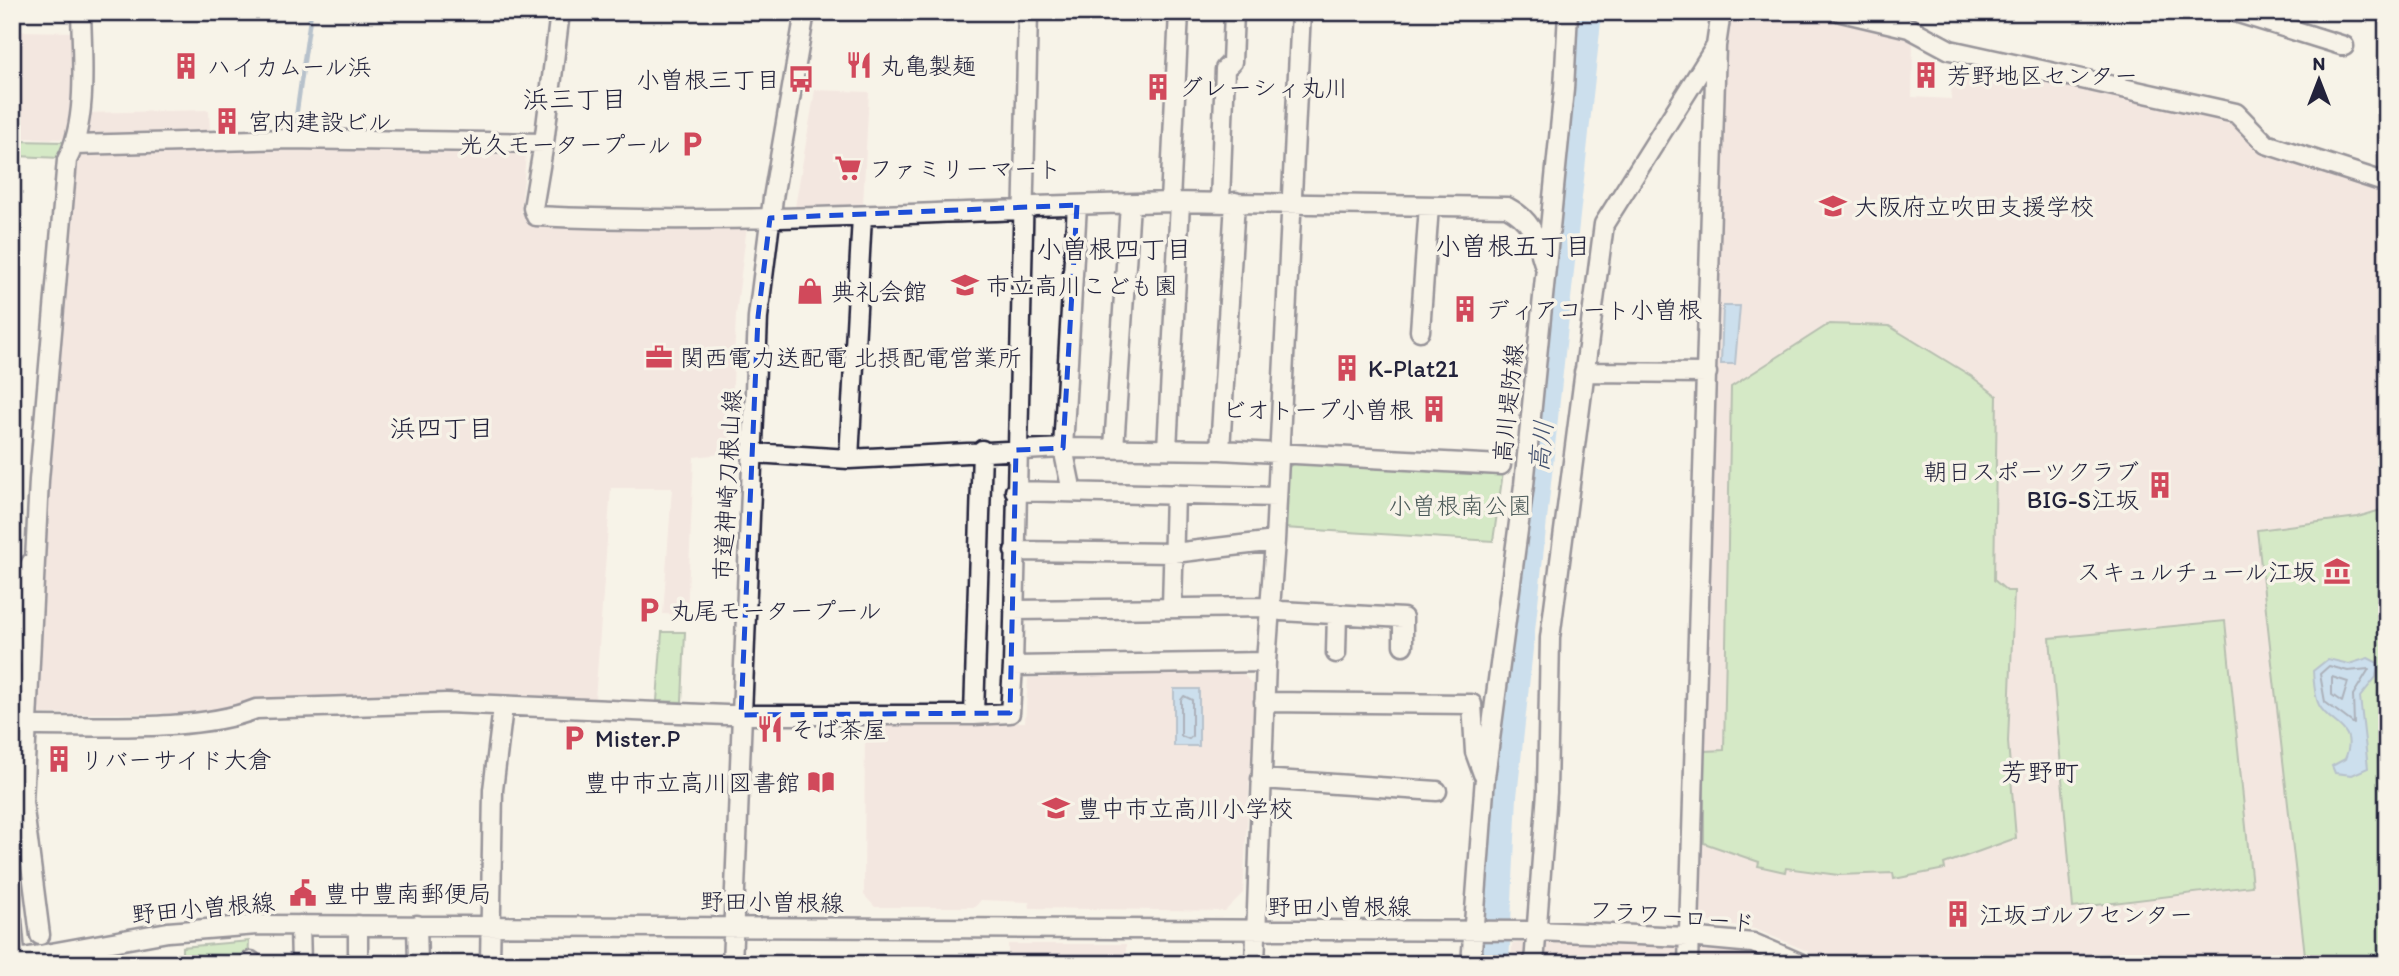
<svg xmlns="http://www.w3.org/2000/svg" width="2399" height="976" viewBox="0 0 2399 976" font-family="Itim,'Klee One',sans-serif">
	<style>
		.built { fill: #eedad8 }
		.green { fill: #acdd9e; stroke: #67806c; stroke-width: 2 }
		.water { fill: #97c8f3; stroke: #6886a9; stroke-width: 2 }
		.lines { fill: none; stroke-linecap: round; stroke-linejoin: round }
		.shore { stroke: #516485; stroke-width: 2 }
		.stream { stroke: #6886a9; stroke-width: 4.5 }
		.river { stroke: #97c8f3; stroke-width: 28 }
		.minor-casing { stroke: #22223b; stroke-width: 23 }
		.minor { stroke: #f7f3e8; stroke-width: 18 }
		.marked { fill: none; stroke: #1d4ed8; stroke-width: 5; stroke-dasharray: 14 9; stroke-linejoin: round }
		.labels { text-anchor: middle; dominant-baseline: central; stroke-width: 7; stroke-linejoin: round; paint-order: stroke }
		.poi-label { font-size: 24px; fill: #22223b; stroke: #f7f3e8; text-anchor: start }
		.street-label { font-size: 24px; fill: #22223b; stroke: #f7f3e8 }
		.park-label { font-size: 24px; fill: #4b5a59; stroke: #f7f3e8 }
		.neighbourhood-label { font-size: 26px; fill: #22223b; stroke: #f7f3e8 }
		.water-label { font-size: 26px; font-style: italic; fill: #455472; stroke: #f7f3e8 }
	</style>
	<rect width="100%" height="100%" fill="#f7f3e8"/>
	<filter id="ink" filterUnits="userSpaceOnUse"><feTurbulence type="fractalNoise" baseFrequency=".0143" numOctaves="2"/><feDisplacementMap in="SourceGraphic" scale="14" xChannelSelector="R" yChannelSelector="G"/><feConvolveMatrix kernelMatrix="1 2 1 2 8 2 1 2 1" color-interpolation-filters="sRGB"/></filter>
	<g filter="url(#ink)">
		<path class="built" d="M 1727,12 L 1803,12 L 1913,39 L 1912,97 L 1951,99 L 1953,60 L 2232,122 L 2264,152 L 2387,189 L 2387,964 L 1825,964 L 1807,951 L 1755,929 L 1710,923 L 1700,913 Z
			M 12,31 L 79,32 L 78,84 L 69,139 L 12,138 Z
			M 815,90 L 869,92 L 863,205 L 795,207 Z
			M 209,110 L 210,133 L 88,138 L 84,133 L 85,113 Z
			M 288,146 L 520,148 L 526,154 L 521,211 L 527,219 L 570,225 L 747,226 L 736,315 L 730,453 L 694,457 L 687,615 L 663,614 L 672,488 L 611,488 L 595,700 L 498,696 L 344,696 L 258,700 L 225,713 L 35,714 L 48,482 L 74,159 L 82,151 Z
			M 1241,672 L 1255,687 L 1243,893 L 1225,911 L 1030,908 L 1029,902 L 981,900 L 975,907 L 875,907 L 864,895 L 865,723 L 1025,722 L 1028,678 Z
			M 1546,939 L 1680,944 L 1748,954 L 1769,964 L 1511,964 L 1512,944 Z
			M 1008,944 L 1126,944 L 1126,964 L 1008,964 Z"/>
		<path class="green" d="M 17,141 L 65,142 L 60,158 L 17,156 Z
			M 1829,324 L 1889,326 L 1971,376 L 1997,396 L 1994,580 L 2007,591 L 2014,591 L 2008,742 L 2016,838 L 1944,864 L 1945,869 L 1894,879 L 1893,873 L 1838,875 L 1786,868 L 1785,872 L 1758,866 L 1759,862 L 1704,843 L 1704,751 L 1724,750 L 1731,387 Z
			M 1294,462 L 1503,473 L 1493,541 L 1284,528 L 1287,469 Z
			M 2387,508 L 2387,964 L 2306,964 L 2257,530 L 2358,517 Z
			M 2225,621 L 2252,886 L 2073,908 L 2050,638 Z
			M 662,632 L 685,632 L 682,702 L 657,701 Z
			M 249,941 L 248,964 L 182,964 L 182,947 Z"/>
		<path class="water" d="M 1723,306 L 1740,306 L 1735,364 L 1721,364 Z
			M 2368,658 L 2378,663 L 2376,677 L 2360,697 L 2368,768 L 2352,775 L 2335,773 L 2332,766 L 2345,759 C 2359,725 2330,726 2319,705 C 2314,695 2314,682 2313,671 L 2328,659 L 2349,664 Z
			M 1174,689 L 1199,689 L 1199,746 L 1174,746 Z"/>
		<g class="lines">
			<path class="shore" d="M 2329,666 L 2348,671 L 2369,669 L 2353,695 L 2354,724 L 2325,702 L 2320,674 Z
				M 2332,677 L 2348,682 L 2342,702 L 2332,695 Z
				M 1184,696 L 1192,700 L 1192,736 L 1189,739 L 1181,736 L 1181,700 Z"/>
			<path class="stream" d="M 294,131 L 311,12"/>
			<path class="river" d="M 1495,964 L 1503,796 L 1588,12"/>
			<defs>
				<path id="minor" d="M 1841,12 L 1909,28 L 1950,50 L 2236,113 L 2266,144 L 2387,183
					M 2235,12 L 2344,46
					M 544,143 L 560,12
					M 75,145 L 288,139 L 544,143 L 533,208 L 536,216 C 698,224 861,215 1024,210 L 1034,206 L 1170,202 L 1507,207 C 1535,222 1536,239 1545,267
					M 1170,202 L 1179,12
					M 1220,202 L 1225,69 L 1232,62 L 1234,12
					M 1420,331 L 1429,206
					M 1584,372 L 1707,373
					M 1114,448 L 1130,204
					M 1167,449 L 1180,203
					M 1220,450 L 1235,202
					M 753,453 L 849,459 L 1063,448 L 1220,450 L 1501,465
					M 849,459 L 862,216
					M 1015,491 L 1277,497
					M 1072,492 L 1063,448 L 1077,205
					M 1014,551 L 1174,553 L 1275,541
					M 1172,607 L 1175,494
					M 1014,610 L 1270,607 L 1281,611 L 1403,618 L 1403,645
					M 1336,653 L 1337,614
					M 12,661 L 19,589 L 31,563
					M 1013,666 L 1028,12
					M 1264,702 L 1472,704 L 1475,752 L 1483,774
					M 974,715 L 982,450
					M 28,726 C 95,725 196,733 256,709 L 446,703 L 726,715 L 974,715 L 1010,713 L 1013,666 L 1266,662
					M 1261,779 L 1437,791
					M 12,921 L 16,964
					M 300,925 L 301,964
					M 358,925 L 358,964
					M 417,925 L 418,964
					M 40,935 L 23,802 L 39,480 L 67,160 C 88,121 82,56 81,12
					M 12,960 L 168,932 L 257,925 L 1535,931 L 1688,937 L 1753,943 L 1802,964
					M 251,964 L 251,961
					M 490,964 L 493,790 L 503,707
					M 732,964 L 758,317 L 773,198 L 805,12
					M 1255,964 L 1266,662 L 1275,541 L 1301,12
					M 1471,964 L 1485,777 L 1524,485 L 1564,89 L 1568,12
					M 1534,964 L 1547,792 L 1550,638 L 1604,224 L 1716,46
					M 1688,964 L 1716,46 L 1721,12"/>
			</defs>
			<use href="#minor" class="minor-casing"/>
			<use href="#minor" class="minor"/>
		</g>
	</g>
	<path d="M0 0H2399V976H0ZM 1077,205 L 1063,448 L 1016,450 L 1010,713 L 741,715 L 758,317 L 770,218 Z" fill="#f7f3e8" fill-opacity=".55" fill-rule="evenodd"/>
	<path class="marked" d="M 1077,205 L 1063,448 L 1016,450 L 1010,713 L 741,715 L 758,317 L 770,218 Z"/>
	<defs>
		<symbol id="restaurant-bare" viewBox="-9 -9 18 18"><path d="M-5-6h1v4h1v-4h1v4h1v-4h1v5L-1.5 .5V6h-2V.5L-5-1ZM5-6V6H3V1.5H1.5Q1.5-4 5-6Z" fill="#d1495b" stroke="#f7f3e8" stroke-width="2.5" paint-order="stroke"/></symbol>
		<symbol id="building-bare" viewBox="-9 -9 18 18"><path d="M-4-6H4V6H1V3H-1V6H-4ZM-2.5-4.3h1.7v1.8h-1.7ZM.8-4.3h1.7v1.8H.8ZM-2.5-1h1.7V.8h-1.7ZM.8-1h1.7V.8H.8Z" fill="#d1495b" stroke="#f7f3e8" stroke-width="2.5" paint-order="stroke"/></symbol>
		<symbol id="bus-bare" viewBox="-9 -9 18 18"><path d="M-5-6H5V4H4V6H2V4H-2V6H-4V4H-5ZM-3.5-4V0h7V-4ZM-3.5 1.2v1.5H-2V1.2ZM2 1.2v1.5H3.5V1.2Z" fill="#d1495b" stroke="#f7f3e8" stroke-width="2.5" paint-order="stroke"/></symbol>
		<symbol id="parking-bare" viewBox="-9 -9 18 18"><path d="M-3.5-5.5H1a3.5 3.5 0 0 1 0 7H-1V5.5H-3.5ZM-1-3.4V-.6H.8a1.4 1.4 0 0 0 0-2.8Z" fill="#d1495b" stroke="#f7f3e8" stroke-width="2.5" paint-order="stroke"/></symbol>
		<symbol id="supermarket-bare" viewBox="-9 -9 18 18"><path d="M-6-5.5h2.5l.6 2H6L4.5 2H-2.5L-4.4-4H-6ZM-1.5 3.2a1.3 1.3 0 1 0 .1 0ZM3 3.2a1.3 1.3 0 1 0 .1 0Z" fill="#d1495b" stroke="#f7f3e8" stroke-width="2.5" paint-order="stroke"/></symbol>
		<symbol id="school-bare" viewBox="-9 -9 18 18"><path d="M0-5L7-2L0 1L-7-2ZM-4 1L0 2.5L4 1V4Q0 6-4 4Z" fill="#d1495b" stroke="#f7f3e8" stroke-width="2.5" paint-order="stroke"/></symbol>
		<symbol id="shop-bare" viewBox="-9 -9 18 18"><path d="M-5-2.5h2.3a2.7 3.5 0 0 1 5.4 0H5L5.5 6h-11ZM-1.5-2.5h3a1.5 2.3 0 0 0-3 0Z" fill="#d1495b" stroke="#f7f3e8" stroke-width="2.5" paint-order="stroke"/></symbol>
		<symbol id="office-bare" viewBox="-9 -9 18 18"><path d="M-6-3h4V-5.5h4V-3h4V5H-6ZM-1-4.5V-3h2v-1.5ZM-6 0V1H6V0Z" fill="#d1495b" stroke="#f7f3e8" stroke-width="2.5" paint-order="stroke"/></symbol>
		<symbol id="museum-bare" viewBox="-9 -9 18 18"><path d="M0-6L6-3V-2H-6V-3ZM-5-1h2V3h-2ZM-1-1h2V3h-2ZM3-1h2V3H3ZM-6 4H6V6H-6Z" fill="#d1495b" stroke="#f7f3e8" stroke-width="2.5" paint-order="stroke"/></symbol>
		<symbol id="library-bare" viewBox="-9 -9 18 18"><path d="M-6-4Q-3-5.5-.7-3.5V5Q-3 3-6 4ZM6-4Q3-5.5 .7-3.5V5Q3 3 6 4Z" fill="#d1495b" stroke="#f7f3e8" stroke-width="2.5" paint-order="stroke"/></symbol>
		<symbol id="civic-bare" viewBox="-9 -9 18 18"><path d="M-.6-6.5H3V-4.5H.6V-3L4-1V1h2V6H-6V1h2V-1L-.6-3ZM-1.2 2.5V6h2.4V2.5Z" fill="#d1495b" stroke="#f7f3e8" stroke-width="2.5" paint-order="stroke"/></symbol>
	</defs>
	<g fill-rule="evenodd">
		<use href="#restaurant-bare" x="840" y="46" width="38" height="38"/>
		<use href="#building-bare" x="167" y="47" width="38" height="38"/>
		<use href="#building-bare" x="1907" y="56" width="38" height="38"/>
		<use href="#bus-bare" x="782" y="60" width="38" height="38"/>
		<use href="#building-bare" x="1139" y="68" width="38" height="38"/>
		<use href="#building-bare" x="208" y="102" width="38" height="38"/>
		<use href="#parking-bare" x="673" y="125" width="38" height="38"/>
		<use href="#supermarket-bare" x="829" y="149" width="38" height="38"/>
		<use href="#school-bare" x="1814" y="187" width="38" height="38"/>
		<use href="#school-bare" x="946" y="266" width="38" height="38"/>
		<use href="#shop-bare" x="791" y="272" width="38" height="38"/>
		<use href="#building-bare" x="1446" y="290" width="38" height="38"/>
		<use href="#office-bare" x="640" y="338" width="38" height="38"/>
		<use href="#building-bare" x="1328" y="349" width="38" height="38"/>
		<use href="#building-bare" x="1415" y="390" width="38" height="38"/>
		<use href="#building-bare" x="2141" y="466" width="38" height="38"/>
		<use href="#museum-bare" x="2318" y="552" width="38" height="38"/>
		<use href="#parking-bare" x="630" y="591" width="38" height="38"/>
		<use href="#restaurant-bare" x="751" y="710" width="38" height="38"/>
		<use href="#parking-bare" x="555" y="719" width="38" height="38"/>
		<use href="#building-bare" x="40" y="740" width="38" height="38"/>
		<use href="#library-bare" x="802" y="763" width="38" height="38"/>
		<use href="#school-bare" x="1037" y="789" width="38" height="38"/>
		<use href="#civic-bare" x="284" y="874" width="38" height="38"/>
		<use href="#building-bare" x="1939" y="895" width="38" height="38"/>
	</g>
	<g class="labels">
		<g class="poi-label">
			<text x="880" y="65">丸亀製麺</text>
			<text x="207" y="66">ハイカムール浜</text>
			<text x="1947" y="75">芳野地区センター</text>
			<text x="780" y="79" text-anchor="end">小曽根三丁目</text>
			<text x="1179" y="87">グレーシィ丸川</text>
			<text x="248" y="121">宮内建設ビル</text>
			<text x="671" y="144" text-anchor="end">光久モータープール</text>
			<text x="869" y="168">ファミリーマート</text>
			<text x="1854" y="206">大阪府立吹田支援学校</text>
			<text x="986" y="285">市立高川こども園</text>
			<text x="831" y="291">典礼会館</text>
			<text x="1486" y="309">ディアコート小曽根</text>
			<text x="680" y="357">関西電力送配電 北摂配電営業所</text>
			<text x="1368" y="368">K-Plat21</text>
			<text x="1413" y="409" text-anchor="end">ビオトープ小曽根</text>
			<text x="2139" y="471" text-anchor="end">朝日スポーツクラブ<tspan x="2139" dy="28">BIG-S江坂</tspan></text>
			<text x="2316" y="571" text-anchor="end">スキュルチュール江坂</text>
			<text x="670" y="610">丸尾モータープール</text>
			<text x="791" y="729">そば茶屋</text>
			<text x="595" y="738">Mister.P</text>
			<text x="80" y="759">リバーサイド大倉</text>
			<text x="800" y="782" text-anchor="end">豊中市立高川図書館</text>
			<text x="1077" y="808">豊中市立高川小学校</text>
			<text x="324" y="893">豊中豊南郵便局</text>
			<text x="1979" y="914">江坂ゴルフセンター</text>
		</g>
		<g class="street-label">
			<text transform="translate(1508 403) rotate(-84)">高川堤防線</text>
			<text transform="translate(727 485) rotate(-87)">市道神崎刀根山線</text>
			<text transform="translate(772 902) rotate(1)">野田小曽根線</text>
			<text x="1339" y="906">野田小曽根線</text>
			<text transform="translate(203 908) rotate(-5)">野田小曽根線</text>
			<text transform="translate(1672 916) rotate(5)">フラワーロード</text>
		</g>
		<g class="park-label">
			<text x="1460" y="505">小曽根南公園</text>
		</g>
		<g class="neighbourhood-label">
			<text x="575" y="99">浜三丁目</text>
			<text x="1513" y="246">小曽根五丁目</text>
			<text x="1114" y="249">小曽根四丁目</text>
			<text x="442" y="428">浜四丁目</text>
			<text x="2040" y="772">芳野町</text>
		</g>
		<g class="water-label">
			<text transform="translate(1541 446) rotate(-84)">高川</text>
		</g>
	</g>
	<rect width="2399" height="976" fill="none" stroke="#f7f3e8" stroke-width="42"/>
	<rect x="21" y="21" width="2357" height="934" fill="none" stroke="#22223b" stroke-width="2.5" filter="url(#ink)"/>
	<g transform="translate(2319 80)" stroke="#f7f3e8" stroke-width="5" paint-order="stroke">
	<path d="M0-5L12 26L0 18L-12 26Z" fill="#22223b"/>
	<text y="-10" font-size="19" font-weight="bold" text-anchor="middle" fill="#22223b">N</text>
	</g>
</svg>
